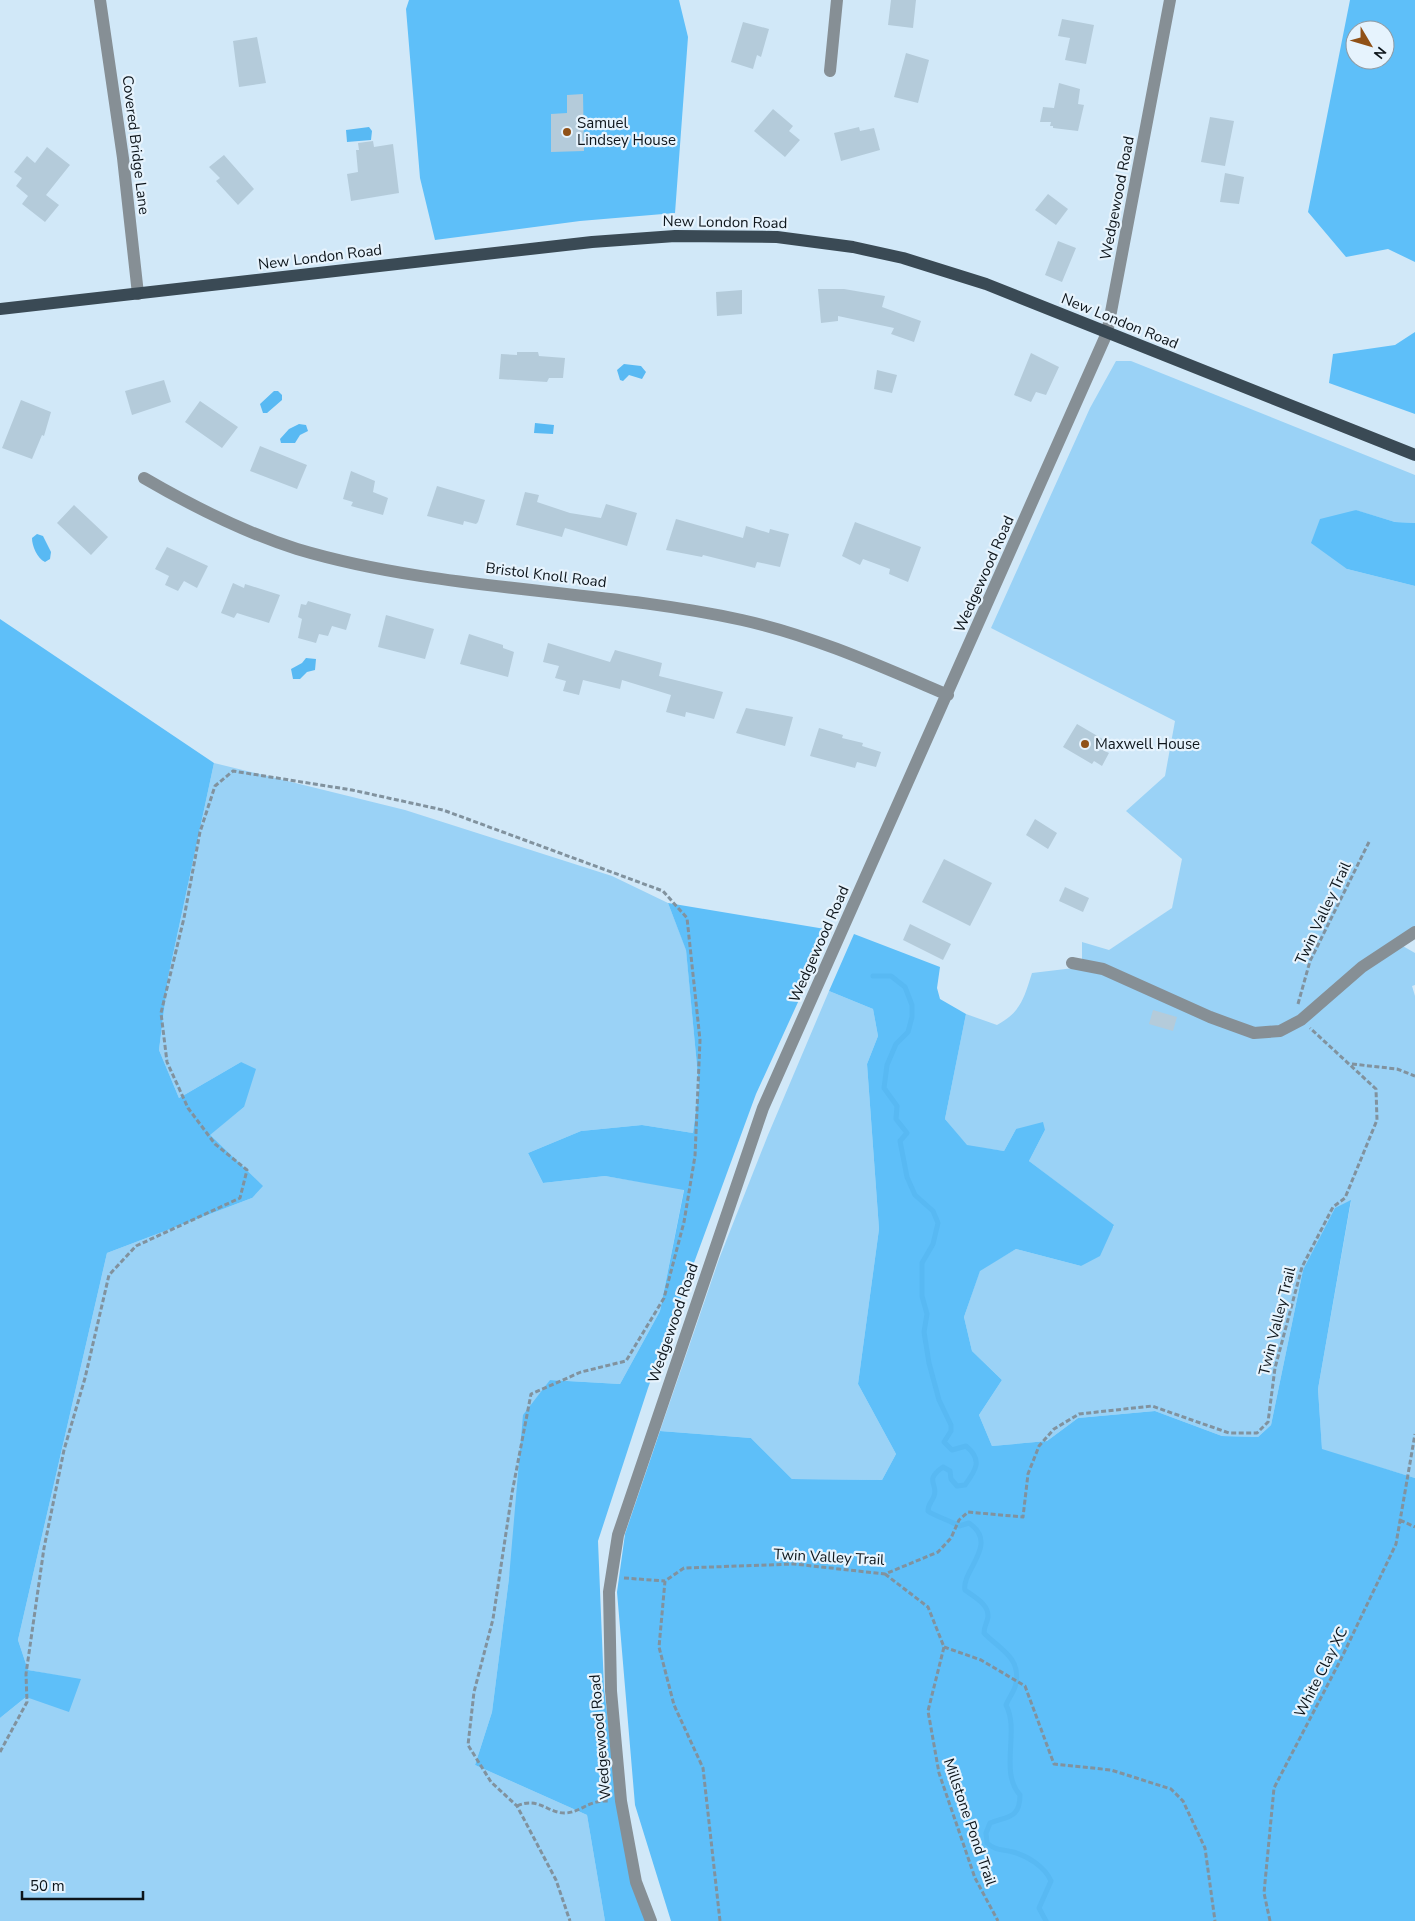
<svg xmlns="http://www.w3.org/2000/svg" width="1415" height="1921" viewBox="0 0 1415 1921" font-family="'Nunito Sans',sans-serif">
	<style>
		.green { fill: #9ad2f6 }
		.forest { fill: #5ebff9; fill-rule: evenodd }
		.water { fill: #58b9f3 }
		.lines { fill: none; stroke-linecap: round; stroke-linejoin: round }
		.stream { stroke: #58b9f3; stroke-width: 5 }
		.building { fill: #b4cbda }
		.path { stroke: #81929e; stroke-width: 3; stroke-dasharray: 5 2.5; stroke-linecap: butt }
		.minor { stroke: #868f95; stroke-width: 12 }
		.major { stroke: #3a4a55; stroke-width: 12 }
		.poi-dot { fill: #905117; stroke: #e6f3fd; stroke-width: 2 }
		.labels { text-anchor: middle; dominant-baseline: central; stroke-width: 4.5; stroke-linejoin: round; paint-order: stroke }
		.poi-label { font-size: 15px; fill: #0d151b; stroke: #e6f3fd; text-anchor: start }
		.street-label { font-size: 15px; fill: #0d151b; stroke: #e6f3fd }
	</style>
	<rect width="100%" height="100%" fill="#d1e8f8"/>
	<path class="green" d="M 1116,361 L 1131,361 L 1415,475 L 1415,523 L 1395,522 L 1355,510 L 1347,569 L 1415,586 L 1415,938 L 1401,945 L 1415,953 L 1415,985 L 1412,986 L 1415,996 L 1415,1478 L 1322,1450 L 1318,1389 L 1351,1201 L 1303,1270 L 1271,1425 L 1258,1437 L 1222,1436 L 1155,1411 L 1078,1418 L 1047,1441 L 992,1446 L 979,1415 L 1002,1380 L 972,1351 L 964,1317 L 980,1270 L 1016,1249 L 1081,1266 L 1114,1226 L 1029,1161 L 1045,1130 L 1016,1129 L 1004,1151 L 967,1146 L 945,1119 L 966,1014 L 997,1025 C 1021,1012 1024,998 1032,973 L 1074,968 L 1082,959 L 1082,942 L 1109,950 L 1172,908 L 1182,859 L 1126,811 L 1165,776 L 1175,721 L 991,628 L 1090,408 Z
		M 214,763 L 405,810 L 612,876 L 668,903 L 686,949 L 699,1087 L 693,1133 L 642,1125 L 581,1131 L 528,1153 L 543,1183 L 605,1176 L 684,1189 L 660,1311 L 620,1384 L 550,1380 L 509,1578 L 492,1712 L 475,1765 L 587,1815 L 605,1921 L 0,1921 L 0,1718 L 26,1697 L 81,1680 L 28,1670 L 18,1640 L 107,1253 L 252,1198 L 209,1135 L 244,1107 L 241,1062 L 179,1098 L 159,1050 L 168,978 Z
		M 829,991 L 873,1009 L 878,1036 L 867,1064 L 879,1229 L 858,1384 L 896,1454 L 882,1480 L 792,1479 L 751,1438 L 660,1431 L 719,1259 L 768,1135 Z"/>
	<path class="forest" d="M 409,0 L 679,0 L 688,37 L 675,213 L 580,221 L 435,240 L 420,178 L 406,9 Z
		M 1350,0 L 1415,0 L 1415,262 L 1388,249 L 1346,257 L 1308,212 ZM 1355,30 L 1385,30 L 1385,60 L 1355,60 Z
		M 1415,332 L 1415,414 L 1329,383 L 1333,354 L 1395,345 Z
		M 1356,510 L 1395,522 L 1415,523 L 1415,586 L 1347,569 L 1311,543 L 1320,519 Z
		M 0,619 L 214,763 L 168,978 L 159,1050 L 179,1098 L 241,1062 L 256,1069 L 244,1107 L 210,1135 L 263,1186 L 252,1198 L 107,1253 L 18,1640 L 28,1670 L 81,1679 L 69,1712 L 26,1697 L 0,1718 Z
		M 668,903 L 831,930 L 756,1094 L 648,1388 L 598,1541 L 604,1688 L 620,1818 L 646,1921 L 605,1921 L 587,1815 L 475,1765 L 492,1712 L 509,1578 L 523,1415 L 550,1380 L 620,1384 L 660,1311 L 684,1190 L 605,1176 L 543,1183 L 528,1153 L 581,1131 L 642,1125 L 693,1133 L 699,1087 L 686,950 Z
		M 854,934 L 940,967 L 937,988 L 940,999 L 966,1014 L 945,1119 L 967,1145 L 1004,1151 L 1016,1129 L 1043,1122 L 1045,1130 L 1029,1161 L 1114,1225 L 1100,1256 L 1081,1266 L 1016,1249 L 980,1271 L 964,1317 L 972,1351 L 1002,1380 L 979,1415 L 992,1446 L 1047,1441 L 1078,1418 L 1155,1411 L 1222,1436 L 1258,1437 L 1271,1425 L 1303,1270 L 1335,1208 L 1351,1200 L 1318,1389 L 1322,1449 L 1415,1478 L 1415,1921 L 671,1921 L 635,1805 L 617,1592 L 625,1534 L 660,1431 L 751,1438 L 792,1479 L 882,1480 L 896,1454 L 858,1384 L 879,1229 L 867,1064 L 878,1036 L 873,1009 L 829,991 Z"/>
	<path class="water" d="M 369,127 L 372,131 L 371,140 L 347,142 L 346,130 Z
		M 624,364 L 641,366 L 646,372 L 642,379 L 629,375 L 623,381 L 620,380 L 617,370 Z
		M 274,391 L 278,391 L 282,395 L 282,400 L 267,413 L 263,413 L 260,404 Z
		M 535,423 L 554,425 L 553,434 L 534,433 Z
		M 299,424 L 306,425 L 308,431 L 300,435 L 295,443 L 281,443 L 280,439 L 289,429 Z
		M 37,534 L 43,536 L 51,552 L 50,559 L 45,562 C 37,558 32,546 32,538 Z
		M 306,658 L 316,659 L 315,670 L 307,672 L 300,679 L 293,679 L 291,669 L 302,663 Z"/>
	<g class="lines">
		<path class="stream" d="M 873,976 L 891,976 L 905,987 L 912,1005 L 912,1017 L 908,1032 L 896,1044 L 887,1065 L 884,1088 L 897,1106 L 896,1119 L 907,1133 L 900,1141 L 907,1177 L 915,1195 L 933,1211 L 938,1223 L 933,1244 L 922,1263 L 922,1296 L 927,1314 L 924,1332 L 929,1363 L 939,1400 L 951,1425 L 951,1431 L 944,1442 L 952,1450 L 966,1446 C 983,1460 976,1470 965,1485 L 957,1486 L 951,1479 L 950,1471 L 943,1467 C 923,1481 939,1484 934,1496 C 932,1502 928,1504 928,1511 C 932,1515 951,1521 959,1526 L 969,1523 C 1000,1544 961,1571 965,1590 C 974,1597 989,1604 988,1617 C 987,1623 984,1626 984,1633 C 998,1648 1021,1657 1016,1683 C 1015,1691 1009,1697 1006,1705 C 1020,1731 999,1772 1020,1795 C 1020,1819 1007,1816 990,1823 L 986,1833 L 987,1843 C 996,1851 1002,1849 1013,1852 C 1028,1856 1045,1867 1051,1881 L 1039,1908 L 1046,1921"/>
	</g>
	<path class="building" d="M 891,0 L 916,0 L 913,28 L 888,25 Z
		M 1062,19 L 1094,25 L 1086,64 L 1065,60 L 1070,38 L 1058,36 Z
		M 743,22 L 769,29 L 761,57 L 757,55 L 753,69 L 731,62 Z
		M 257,37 L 266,83 L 239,87 L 233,41 Z
		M 906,53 L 929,60 L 918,103 L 894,97 Z
		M 1059,83 L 1080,89 L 1078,104 L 1084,105 L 1078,131 L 1053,128 L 1053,126 L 1050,126 L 1051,122 L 1040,122 L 1043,107 L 1054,108 Z
		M 583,94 L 584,151 L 551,152 L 551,114 L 567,113 L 567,95 Z
		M 773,109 L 793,126 L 789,131 L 800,140 L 785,157 L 754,131 Z
		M 1210,117 L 1234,121 L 1225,166 L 1201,162 Z
		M 859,127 L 860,131 L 874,128 L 880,150 L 841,161 L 834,133 Z
		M 373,141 L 374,147 L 393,144 L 399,193 L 351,201 L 347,174 L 358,172 L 356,150 L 359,150 L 358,143 Z
		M 47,147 L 70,165 L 46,195 L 59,205 L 45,222 L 22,204 L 28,196 L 16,186 L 22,178 L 14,172 L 27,156 L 35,163 Z
		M 224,155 L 254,189 L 238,205 L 216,181 L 220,178 L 209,167 Z
		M 1225,173 L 1244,177 L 1239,204 L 1220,202 Z
		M 1048,194 L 1068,209 L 1056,225 L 1035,210 Z
		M 1058,241 L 1076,248 L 1062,282 L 1045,275 Z
		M 818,289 L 844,289 L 885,296 L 882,307 L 921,321 L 914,342 L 891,334 L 894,328 L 838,316 L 838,321 L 821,323 Z
		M 742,290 L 742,314 L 717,316 L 716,292 Z
		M 517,352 L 538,352 L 539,356 L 565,358 L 563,378 L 549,378 L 547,382 L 499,379 L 501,354 L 517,355 Z
		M 1031,353 L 1059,367 L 1046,395 L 1036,392 L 1031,402 L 1014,395 Z
		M 877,370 L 897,375 L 892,393 L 874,389 Z
		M 164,380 L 171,402 L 132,415 L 125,391 Z
		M 21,400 L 51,412 L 44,436 L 42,435 L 32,459 L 2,448 Z
		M 200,401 L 238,427 L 222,448 L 185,422 Z
		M 260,446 L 307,465 L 297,489 L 250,471 Z
		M 351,471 L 375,481 L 373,492 L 388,498 L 383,515 L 351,506 L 353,502 L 343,499 Z
		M 437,486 L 485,500 L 478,522 L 476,524 L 464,521 L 463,525 L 427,516 Z
		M 525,492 L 539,495 L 537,502 L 570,513 L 601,518 L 606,504 L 637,513 L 627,546 L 565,528 L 562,537 L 516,525 Z
		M 74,505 L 108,537 L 91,555 L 57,523 Z
		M 676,519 L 743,538 L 746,526 L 769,533 L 770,529 L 789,534 L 780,567 L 757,562 L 755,568 L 703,555 L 702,557 L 666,550 Z
		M 855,522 L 921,547 L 908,582 L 889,574 L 890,569 L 863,559 L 860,565 L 842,556 Z
		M 167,547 L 208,566 L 197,588 L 184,581 L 178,591 L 165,585 L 169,576 L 155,569 Z
		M 233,583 L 244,588 L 245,584 L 280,595 L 269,623 L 237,613 L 234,618 L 221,613 Z
		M 308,601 L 351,614 L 346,630 L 332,626 L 328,636 L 319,634 L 316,643 L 298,638 L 302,619 L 298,617 L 301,604 L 306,605 Z
		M 386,615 L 434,629 L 425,659 L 378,647 Z
		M 469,634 L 503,645 L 503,648 L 514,652 L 508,677 L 460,664 Z
		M 548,643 L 610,662 L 615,650 L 662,663 L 659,676 L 723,692 L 714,719 L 686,712 L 685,717 L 666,712 L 671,695 L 622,680 L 620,689 L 583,680 L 579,695 L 563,691 L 566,681 L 555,678 L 559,666 L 543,662 Z
		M 746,708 L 793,717 L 785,746 L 736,733 Z
		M 1077,724 L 1106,741 L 1101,749 L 1109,753 L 1102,766 L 1094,761 L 1092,764 L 1063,747 Z
		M 819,728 L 843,735 L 842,738 L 863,743 L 862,746 L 881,752 L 876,767 L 857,762 L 855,768 L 810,756 Z
		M 1035,819 L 1057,833 L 1048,849 L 1026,835 Z
		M 944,859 L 992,883 L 970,926 L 922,902 Z
		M 1065,887 L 1089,898 L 1083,912 L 1059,901 Z
		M 910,924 L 951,944 L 943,960 L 903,940 Z
		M 1153,1010 L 1177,1017 L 1173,1031 L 1149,1024 Z"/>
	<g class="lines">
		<path class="path" d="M 1298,1004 L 1310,961 L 1370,840
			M 1352,1064 L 1397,1069 L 1415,1076
			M 1400,1520 L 1415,1527
			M 885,1574 L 928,1607 L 944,1647 L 928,1711 L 939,1773 L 975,1878 L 998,1921
			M 624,1578 L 665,1581
			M 944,1647 L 981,1660 L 1025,1686 L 1054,1764 L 1111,1770 L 1171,1789 L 1183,1801 L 1205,1848 L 1215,1921
			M 0,1752 L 27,1702 L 26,1674 L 44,1548 L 64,1450 L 85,1378 L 109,1275 L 136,1246 L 240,1198 L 247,1170 L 215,1144 L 188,1108 L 167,1062 L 161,1013 L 184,918 L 200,832 L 215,786 L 233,771 L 352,790 L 443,810 L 663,891 L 687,918 L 700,1040 L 695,1156 L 684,1222 L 664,1298 L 626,1361 L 581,1372 L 531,1394 L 512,1493 L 493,1619 L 474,1692 L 468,1745 L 491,1782 L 517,1806 L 556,1880 L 570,1921
			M 517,1806 C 539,1796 548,1814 566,1813 C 581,1812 589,1800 608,1801
			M 720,1921 L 703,1768 L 674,1705 L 659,1647 L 665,1581 L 684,1568 L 794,1564 L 885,1574 L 938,1552 L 951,1538 L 959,1520 L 968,1512 L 1023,1517 L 1028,1474 L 1039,1446 L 1054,1429 L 1079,1414 L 1152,1406 L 1229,1433 L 1257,1433 L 1268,1422 L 1275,1368 L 1302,1267 L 1333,1207 L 1345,1198 L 1377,1120 L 1376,1089 L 1310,1028
			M 1270,1921 L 1264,1893 L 1274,1788 L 1341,1659 L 1396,1544 L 1415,1434"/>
		<path class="minor" d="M 100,0 L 123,158 L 138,294
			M 830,71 L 837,0
			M 144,478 C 192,506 243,532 297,549 C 441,592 595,588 742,620 C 814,636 880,666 948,695
			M 1072,963 L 1103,969 L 1210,1017 L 1254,1033 L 1280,1031 L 1301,1020 L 1362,967 L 1415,932
			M 651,1921 L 636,1882 L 621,1801 L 611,1691 L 609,1592 L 618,1535 L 763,1108 L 1107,333 L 1170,0"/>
		<path class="major" d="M 0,309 L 592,242 L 675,236 L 777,237 L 853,247 L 903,258 L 986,284 L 1415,455"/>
	</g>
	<g class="poi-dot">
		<circle cx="567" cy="132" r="5"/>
		<circle cx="1085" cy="744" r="5"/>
	</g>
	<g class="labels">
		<g class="poi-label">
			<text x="577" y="123">Samuel<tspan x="577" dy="17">Lindsey House</tspan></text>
			<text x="1095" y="744">Maxwell House</text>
		</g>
		<g class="street-label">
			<text transform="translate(136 145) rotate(83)">Covered Bridge Lane</text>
			<text transform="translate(1117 198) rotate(-79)">Wedgewood Road</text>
			<text transform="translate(725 222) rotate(1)">New London Road</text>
			<text transform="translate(320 257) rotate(-7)">New London Road</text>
			<text transform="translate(1120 321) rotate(22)">New London Road</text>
			<text transform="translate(984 574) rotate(-66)">Wedgewood Road</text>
			<text transform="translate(546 575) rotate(7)">Bristol Knoll Road</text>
			<text transform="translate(1323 913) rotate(-65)">Twin Valley Trail</text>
			<text transform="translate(819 944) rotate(-66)">Wedgewood Road</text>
			<text transform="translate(1277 1321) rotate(-76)">Twin Valley Trail</text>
			<text transform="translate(673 1323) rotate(-71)">Wedgewood Road</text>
			<text transform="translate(829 1557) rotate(3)">Twin Valley Trail</text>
			<text transform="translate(1321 1672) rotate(-63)">White Clay XC</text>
			<text transform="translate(600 1737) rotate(-95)">Wedgewood Road</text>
			<text transform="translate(970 1822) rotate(71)">Millstone Pond Trail</text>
		</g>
	</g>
	<g transform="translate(1370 45) rotate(128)"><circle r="24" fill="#e6f3fd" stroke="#8f9aa3"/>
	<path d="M0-4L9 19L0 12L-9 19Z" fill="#905117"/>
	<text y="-8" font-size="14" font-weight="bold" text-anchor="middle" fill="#0d151b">N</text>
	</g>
	<path d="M22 1891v8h121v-8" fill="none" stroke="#0d151b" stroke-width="2.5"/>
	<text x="30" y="1891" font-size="15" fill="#0d151b" stroke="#e6f3fd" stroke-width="4" paint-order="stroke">50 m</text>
</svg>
